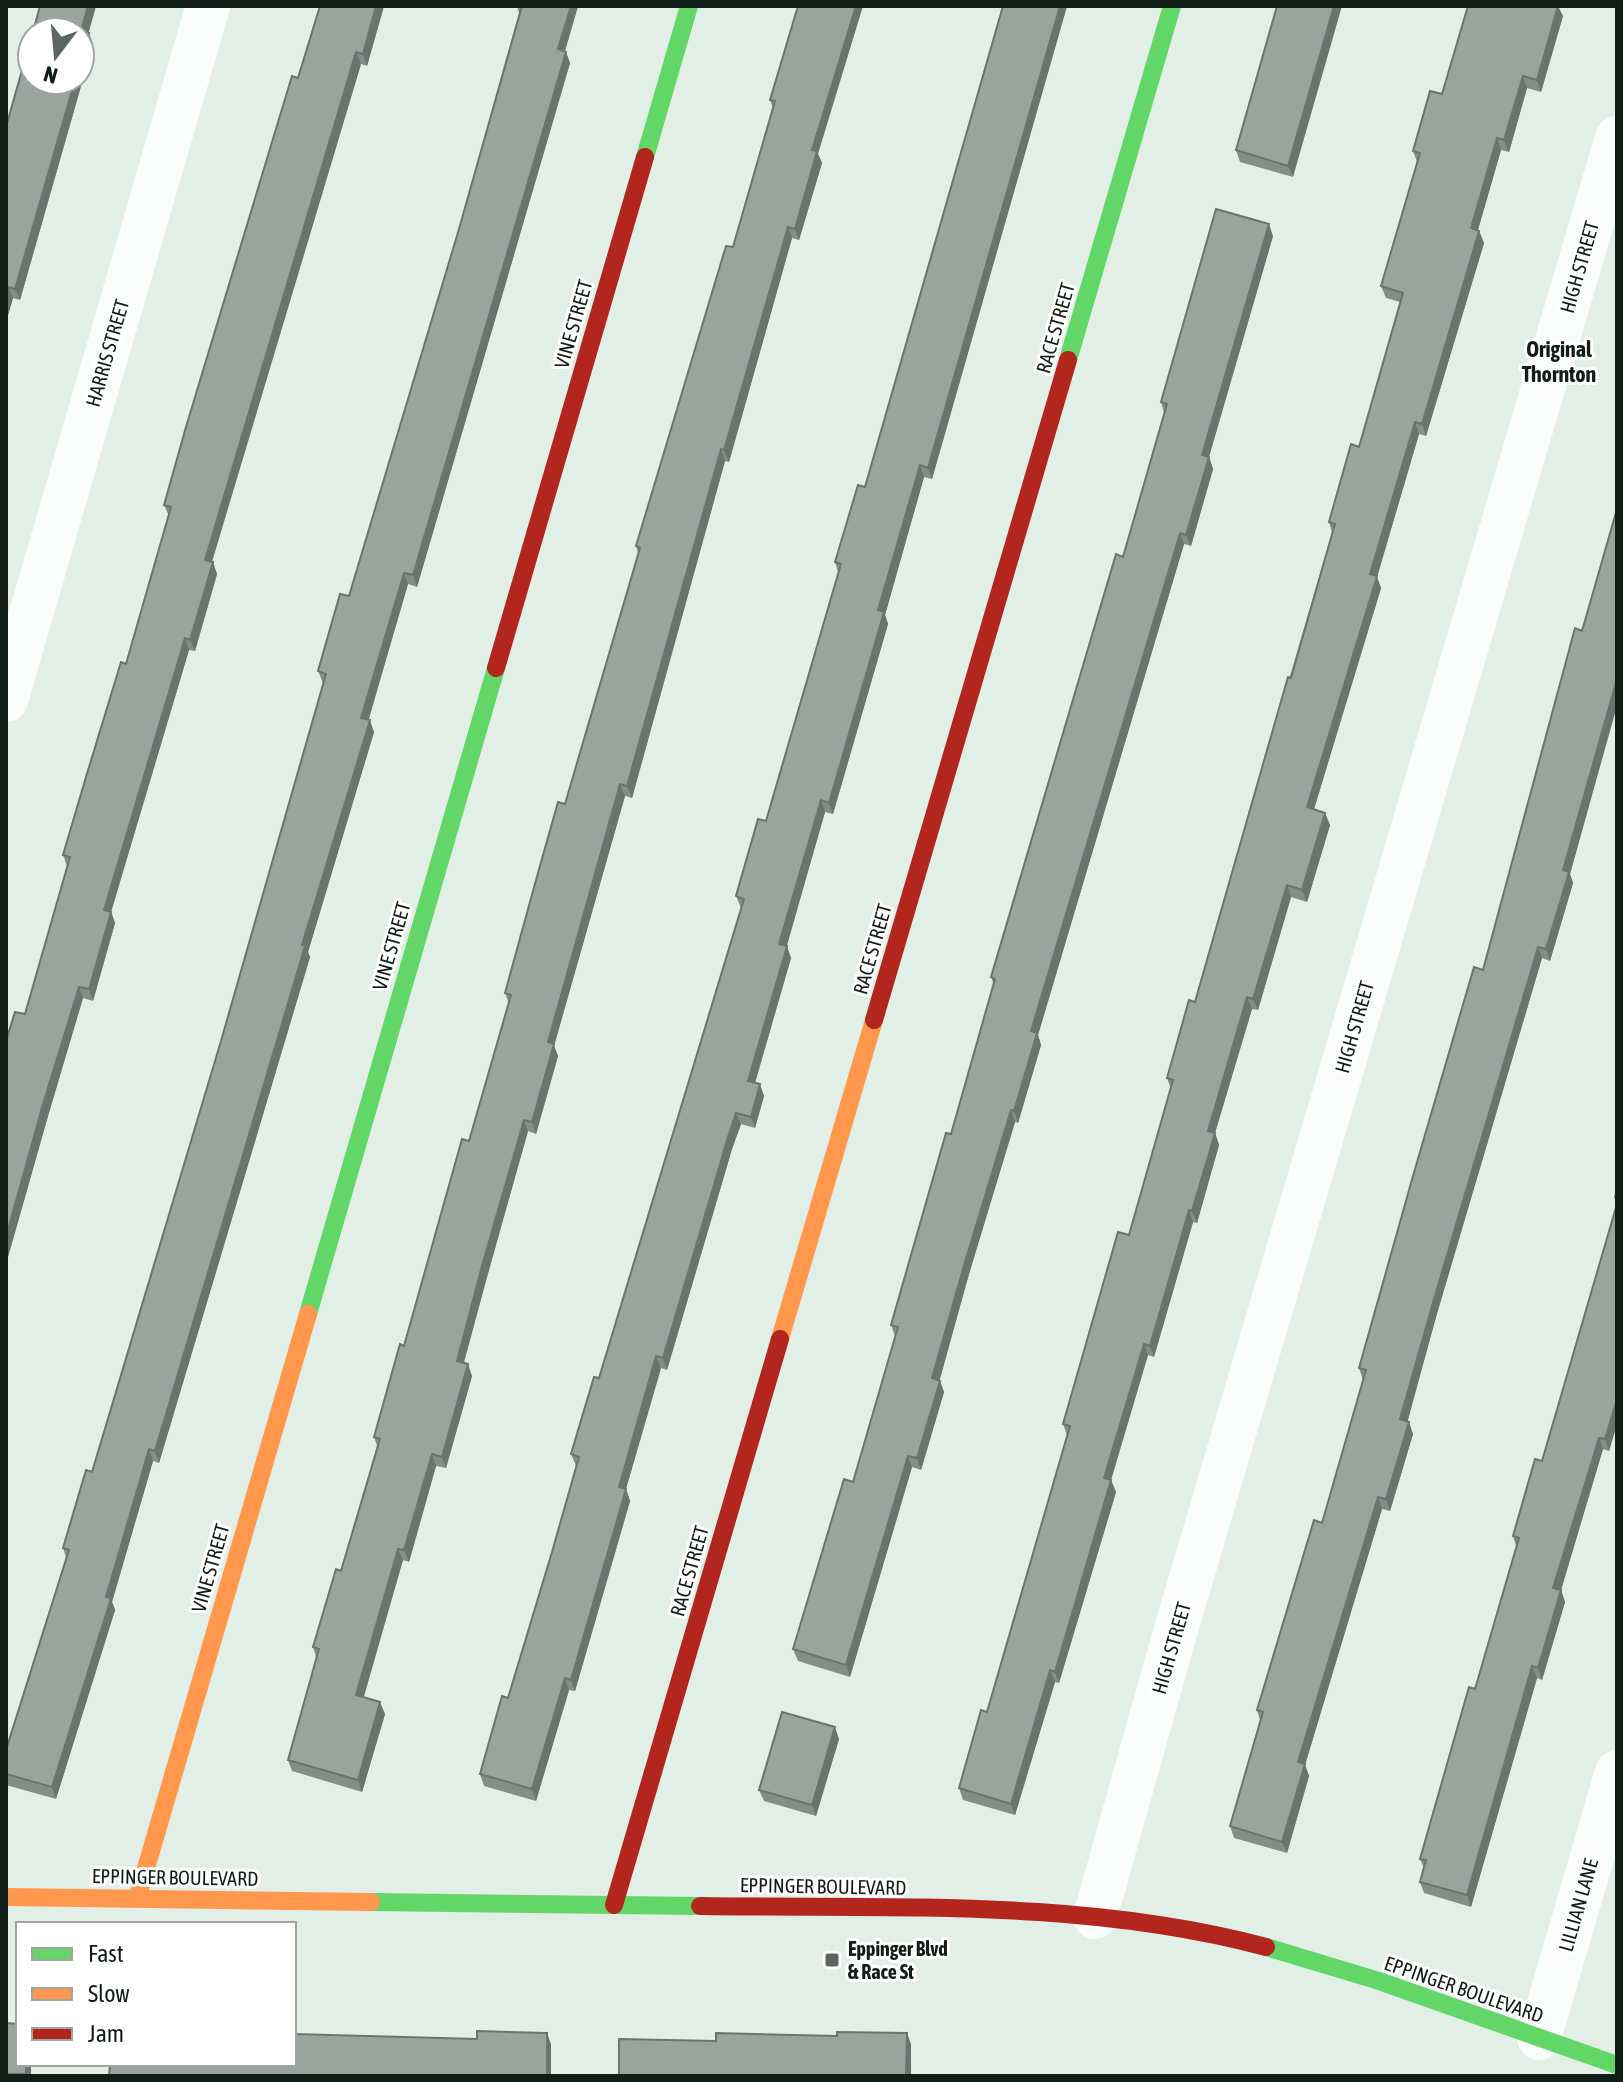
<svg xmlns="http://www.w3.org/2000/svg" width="1623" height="2082" viewBox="0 0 1623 2082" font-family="'Asap Condensed',sans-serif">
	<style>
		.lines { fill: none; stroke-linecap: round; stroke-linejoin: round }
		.street { stroke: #fafdfb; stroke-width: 44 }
		.fast { stroke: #63d668; stroke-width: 18 }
		.slow { stroke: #ff974d; stroke-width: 18 }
		.jam { stroke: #b3261e; stroke-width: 18 }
		.wall { fill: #838e88 }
		.shaded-wall { fill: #6a746f }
		.building { fill: #98a59e; stroke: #6a746f; stroke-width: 2 }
		.poi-dot { fill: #5b6660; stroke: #fff; stroke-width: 3 }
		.labels { text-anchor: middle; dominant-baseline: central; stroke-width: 6; stroke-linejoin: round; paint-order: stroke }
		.street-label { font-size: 20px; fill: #131d17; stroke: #fff }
		.poi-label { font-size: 20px; font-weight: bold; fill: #131d17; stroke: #fff; text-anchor: start }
		.neighbourhood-label { font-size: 22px; font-weight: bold; fill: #131d17; stroke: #fff }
	</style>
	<rect width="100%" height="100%" fill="#e1efe7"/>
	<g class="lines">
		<path class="street" d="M 6,700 L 208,6
			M 1095,1917 L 1177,1626 L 1617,138
			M 1539,2038 L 1617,1772"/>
		<path class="fast" d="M 645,157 L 689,6
			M 1068,360 L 1172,6
			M 308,1314 L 496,668
			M 371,1902 L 700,1906
			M 1266,1947 L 1379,1981 L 1617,2065"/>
		<path class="slow" d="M 780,1339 L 874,1020
			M 6,1897 L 371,1902
			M 137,1899 L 308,1314"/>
		<path class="jam" d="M 496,668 L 645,157
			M 874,1020 L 1068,360
			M 614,1905 L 780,1339
			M 700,1906 C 889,1909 1082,1898 1266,1947"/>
	</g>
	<path class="wall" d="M 40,6 L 96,6 L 88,33 L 93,44 L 20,300 L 13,298 L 6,322 L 6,127 Z
		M 320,6 L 384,6 L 367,66 L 361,64 L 212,562 L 217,574 L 195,651 L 189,650 L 111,912 L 115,923 L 93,1001 L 83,998 L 48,1116 L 6,1264 L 6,1041 L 25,1014 L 67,866 L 63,855 L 126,664 L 169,516 L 164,505 Z
		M 517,6 L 578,6 L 565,51 L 570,63 L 417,587 L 408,584 L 368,720 L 374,732 L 308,952 L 310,957 L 159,1463 L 153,1461 L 112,1602 L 115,1610 L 56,1799 L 6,1785 L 6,1750 L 66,1557 L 63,1548 L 92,1472 L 221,1041 L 323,683 L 318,671 L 349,596 L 459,229 L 519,13 Z
		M 798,6 L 818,154 L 822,163 L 799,240 L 792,238 L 729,462 L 725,461 L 632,798 L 625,796 L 554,1046 L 558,1056 L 536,1134 L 528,1131 L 487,1277 L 464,1363 L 472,1376 L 446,1468 L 436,1466 L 409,1562 L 403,1560 L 363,1697 L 385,1714 L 362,1792 L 292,1771 L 288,1760 L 316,1657 L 313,1647 L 341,1571 L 377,1446 L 374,1437 L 469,1141 L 509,1004 L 505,993 L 565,804 L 638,553 L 636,546 L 733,247 L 773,108 L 770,100 Z
		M 1003,6 L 1067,6 L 932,479 L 924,477 L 885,615 L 888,624 L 833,814 L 825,812 L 786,946 L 791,958 L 755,1083 L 764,1096 L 755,1128 L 741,1124 L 732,1149 L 667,1370 L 661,1368 L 626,1489 L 630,1501 L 575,1691 L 569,1690 L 536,1801 L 484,1786 L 480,1774 L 508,1698 L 552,1552 L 576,1466 L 571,1454 L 599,1378 L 741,908 L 736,896 L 766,821 L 838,572 L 835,562 L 865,487 Z
		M 1277,6 L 1293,177 L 1240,162 L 1236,150 Z
		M 1563,16 L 1541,92 L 1527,88 L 1509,152 L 1501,150 L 1478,230 L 1479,231 L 1484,243 L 1426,436 L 1419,434 L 1377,577 L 1381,588 L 1314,809 L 1325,813 L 1330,825 L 1307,902 L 1291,897 L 1258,1010 L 1252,1009 L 1215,1133 L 1219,1145 L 1197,1223 L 1193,1222 L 1154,1357 L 1148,1355 L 1111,1480 L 1116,1492 L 1059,1683 L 1055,1682 L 1015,1815 L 963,1800 L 959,1788 L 987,1712 L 1067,1435 L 1063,1424 L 1129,1235 L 1171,1089 L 1167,1078 L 1195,1002 L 1332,532 L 1329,522 L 1359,447 L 1400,302 L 1386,298 L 1381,286 L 1417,162 L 1413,151 L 1442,94 Z
		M 1273,236 L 1209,457 L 1213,469 L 1191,546 L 1184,544 L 1038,1035 L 1041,1045 L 1018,1123 L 1015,1122 L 969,1274 L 939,1380 L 944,1392 L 921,1470 L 912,1467 L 850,1677 L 798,1661 L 793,1649 L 853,1482 L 895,1336 L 891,1325 L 951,1134 L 994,985 L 991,977 L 1123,557 L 1164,413 L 1161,402 Z
		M 1599,767 L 1570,874 L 1573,883 L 1550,961 L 1542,958 L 1436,1317 L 1407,1421 L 1413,1434 L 1390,1511 L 1382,1509 L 1305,1765 L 1309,1776 L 1287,1853 L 1234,1838 L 1230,1826 L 1260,1720 L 1257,1710 L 1322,1523 L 1363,1380 L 1359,1368 L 1483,970 Z
		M 1617,1185 L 1617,1424 L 1609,1451 L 1603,1449 L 1561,1590 L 1565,1602 L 1542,1680 L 1537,1678 L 1471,1907 L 1424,1893 L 1420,1882 L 1424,1868 L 1420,1859 L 1475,1689 L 1516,1546 L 1513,1536 L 1542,1461 L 1617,1205 L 1614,1197 Z
		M 839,1739 L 816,1816 L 764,1801 L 759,1790 Z
		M 6,2023 L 31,2064 L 31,2076 L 6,2076 Z"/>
	<path class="shaded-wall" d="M 88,6 L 96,6 L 86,42 L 81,31 Z
		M 376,6 L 384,6 L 367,66 L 363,54 Z
		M 571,6 L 578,6 L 562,61 L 558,49 Z
		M 856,6 L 863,6 L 818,154 L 822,163 L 799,240 L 795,229 L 812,150 Z
		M 1060,6 L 1067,6 L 932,479 L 928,468 Z
		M 1334,6 L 1342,6 L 1293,177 L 1288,166 Z
		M 1558,6 L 1563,16 L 1541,92 L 1537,80 Z
		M 89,33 L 93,44 L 20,300 L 15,289 L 75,80 L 80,80 L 80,64 Z
		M 356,52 L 361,64 L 209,571 L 205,560 Z
		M 566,52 L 570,63 L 417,587 L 413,575 Z
		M 1523,76 L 1527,88 L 1509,152 L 1504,140 Z
		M 1497,138 L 1501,150 L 1475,240 L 1471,228 Z
		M 1269,224 L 1273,236 L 1206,467 L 1202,455 Z
		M 788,227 L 792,238 L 729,462 L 724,450 Z
		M 1479,231 L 1484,243 L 1426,436 L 1422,424 Z
		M 8,287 L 13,298 L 6,322 L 6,295 Z
		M 1415,422 L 1419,434 L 1377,577 L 1381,588 L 1311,819 L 1307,807 L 1370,574 Z
		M 721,449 L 725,461 L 632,798 L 627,786 Z
		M 1209,457 L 1213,469 L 1191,546 L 1186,535 Z
		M 920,465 L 924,477 L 885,615 L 888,624 L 833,814 L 829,803 L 878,610 Z
		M 1180,533 L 1184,544 L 1038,1035 L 1041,1045 L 1018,1123 L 1014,1111 L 1031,1031 Z
		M 213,562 L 217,574 L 195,651 L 190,640 Z
		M 404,573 L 408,584 L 366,729 L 361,718 Z
		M 185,638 L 189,650 L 111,912 L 115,923 L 93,1001 L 89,989 L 104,910 Z
		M 1617,679 L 1617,706 L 1570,874 L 1573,883 L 1550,961 L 1546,949 L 1563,870 Z
		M 370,720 L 374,732 L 308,952 L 310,957 L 159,1463 L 155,1451 L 302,945 Z
		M 620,784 L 625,796 L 554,1046 L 558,1056 L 536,1134 L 532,1122 L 548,1042 Z
		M 821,800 L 825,812 L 784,956 L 779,944 Z
		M 1325,813 L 1330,825 L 1307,902 L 1302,890 Z
		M 1287,885 L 1291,897 L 1258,1010 L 1253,999 Z
		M 787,946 L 791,958 L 752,1093 L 748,1081 Z
		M 1538,947 L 1542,958 L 1436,1317 L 1405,1431 L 1400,1419 L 1432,1306 Z
		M 79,987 L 83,998 L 48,1116 L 6,1264 L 6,1237 L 43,1104 Z
		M 1247,997 L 1252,1009 L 1212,1143 L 1208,1131 Z
		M 760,1084 L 764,1096 L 755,1128 L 751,1117 Z
		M 1011,1110 L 1015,1122 L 969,1274 L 937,1390 L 932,1378 L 965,1262 Z
		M 736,1113 L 741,1124 L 732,1149 L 667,1370 L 663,1358 L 728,1137 Z
		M 524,1120 L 528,1131 L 487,1277 L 461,1372 L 457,1361 L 482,1266 Z
		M 1215,1133 L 1219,1145 L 1197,1223 L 1192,1211 Z
		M 1189,1210 L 1193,1222 L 1154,1357 L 1150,1346 Z
		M 1144,1344 L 1148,1355 L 1108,1490 L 1104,1478 Z
		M 656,1356 L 661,1368 L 623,1499 L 619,1487 Z
		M 468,1364 L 472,1376 L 446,1468 L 442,1457 Z
		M 940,1381 L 944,1392 L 921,1470 L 917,1458 Z
		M 1617,1399 L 1617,1424 L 1609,1451 L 1605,1439 Z
		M 1409,1422 L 1413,1434 L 1390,1511 L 1386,1499 Z
		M 1599,1438 L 1603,1449 L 1558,1600 L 1553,1588 Z
		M 149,1449 L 153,1461 L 112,1602 L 115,1610 L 56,1799 L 52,1787 Z
		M 432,1454 L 436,1466 L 409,1562 L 404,1550 Z
		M 908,1456 L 912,1467 L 850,1677 L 846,1665 Z
		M 1111,1480 L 1116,1492 L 1059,1683 L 1055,1672 Z
		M 626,1489 L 630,1501 L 575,1691 L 571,1680 Z
		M 1378,1497 L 1382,1509 L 1305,1765 L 1309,1776 L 1287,1853 L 1282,1842 L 1298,1762 Z
		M 398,1549 L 403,1560 L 361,1707 L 356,1695 Z
		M 1561,1590 L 1565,1602 L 1542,1680 L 1538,1668 Z
		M 1532,1666 L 1537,1678 L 1471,1907 L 1467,1895 Z
		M 1050,1670 L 1055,1682 L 1015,1815 L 1011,1804 Z
		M 565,1678 L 569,1690 L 536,1801 L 532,1789 Z
		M 380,1702 L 385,1714 L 362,1792 L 358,1780 Z
		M 835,1727 L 839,1739 L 816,1816 L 812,1805 Z
		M 547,2033 L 551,2044 L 551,2076 L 547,2076 Z
		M 907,2033 L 911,2044 L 911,2076 L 906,2076 Z
		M 26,2064 L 31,2064 L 31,2076 L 27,2076 L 26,2074 Z"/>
	<path class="building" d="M 40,6 L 88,6 L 81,31 L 89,33 L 80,64 L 80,32 L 33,32 Z
		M 320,6 L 376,6 L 363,54 L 356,52 L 205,560 L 213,562 L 190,640 L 185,638 L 104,910 L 111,912 L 89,989 L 79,987 L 43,1104 L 6,1237 L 6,1041 L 15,1012 L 25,1014 L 70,857 L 63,855 L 86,777 L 121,662 L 126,664 L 171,507 L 164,505 L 186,427 L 292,76 L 298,78 Z
		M 522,6 L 571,6 L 558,49 L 566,52 L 413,575 L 404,573 L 361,718 L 370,720 L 302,945 L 305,946 L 155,1451 L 149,1449 L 106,1597 L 111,1598 L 52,1787 L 6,1774 L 6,1750 L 69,1550 L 63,1548 L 86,1470 L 92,1472 L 221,1041 L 326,674 L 318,671 L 340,594 L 349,596 L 459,229 Z
		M 798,6 L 856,6 L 812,150 L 817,151 L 795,229 L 788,227 L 724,450 L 721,449 L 627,786 L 620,784 L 548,1042 L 554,1044 L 532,1122 L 524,1120 L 482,1266 L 457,1361 L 468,1364 L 442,1457 L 432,1454 L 404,1550 L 398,1549 L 356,1695 L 380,1702 L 358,1780 L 288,1760 L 319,1649 L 313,1647 L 336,1569 L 341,1571 L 380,1439 L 374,1437 L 400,1344 L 404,1346 L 462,1139 L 469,1141 L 511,995 L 505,993 L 536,880 L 558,802 L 565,804 L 640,548 L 636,546 L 726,246 L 733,247 L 775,101 L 770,100 Z
		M 1003,6 L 1060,6 L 928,468 L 920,465 L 878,610 L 884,612 L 829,803 L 821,800 L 779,944 L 787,946 L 748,1081 L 760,1084 L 751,1117 L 736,1113 L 728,1137 L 663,1358 L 656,1356 L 619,1487 L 626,1489 L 571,1680 L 565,1678 L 532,1789 L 480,1774 L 502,1696 L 508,1698 L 552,1552 L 579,1457 L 571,1454 L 594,1377 L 599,1378 L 744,899 L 736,896 L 758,819 L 766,821 L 841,564 L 835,562 L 858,485 L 865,487 Z
		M 1277,6 L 1334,6 L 1288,166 L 1236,150 Z
		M 1468,6 L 1558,6 L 1537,80 L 1523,76 L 1504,140 L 1497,138 L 1471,228 L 1479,231 L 1422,424 L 1415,422 L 1370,574 L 1377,576 L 1307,807 L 1325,813 L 1302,890 L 1287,885 L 1253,999 L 1247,997 L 1208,1131 L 1215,1133 L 1192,1211 L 1189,1210 L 1150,1346 L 1144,1344 L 1104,1478 L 1111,1480 L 1055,1672 L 1050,1670 L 1011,1804 L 959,1788 L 981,1710 L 987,1712 L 1070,1426 L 1063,1424 L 1118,1232 L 1129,1235 L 1173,1080 L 1167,1078 L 1189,1000 L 1195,1002 L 1288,677 L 1291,678 L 1335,524 L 1329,522 L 1351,444 L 1359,447 L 1403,293 L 1381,286 L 1420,153 L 1413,151 L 1430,91 L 1442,94 Z
		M 32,35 L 32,80 L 75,80 L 15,289 L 8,287 L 6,295 L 6,127 Z
		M 1216,209 L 1269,224 L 1202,455 L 1209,457 L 1186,535 L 1180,533 L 1031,1031 L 1037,1033 L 1014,1111 L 1011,1110 L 965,1262 L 932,1378 L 940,1381 L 917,1458 L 908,1456 L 846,1665 L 793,1649 L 844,1479 L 853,1482 L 898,1327 L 891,1325 L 946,1133 L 951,1134 L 995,979 L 991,977 L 1116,554 L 1123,557 L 1167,404 L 1161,402 Z
		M 1617,509 L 1617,679 L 1563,870 L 1569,872 L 1546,949 L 1538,947 L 1432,1306 L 1400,1419 L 1409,1422 L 1386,1499 L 1378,1497 L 1298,1762 L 1305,1764 L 1282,1842 L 1230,1826 L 1263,1712 L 1257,1710 L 1314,1520 L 1322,1523 L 1366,1370 L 1359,1368 L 1413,1176 L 1474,967 L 1483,970 L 1575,628 L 1582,631 Z
		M 1617,1204 L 1617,1399 L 1605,1439 L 1599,1438 L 1553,1588 L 1561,1590 L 1538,1668 L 1532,1666 L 1467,1895 L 1420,1882 L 1426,1860 L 1420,1859 L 1469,1687 L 1475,1689 L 1519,1538 L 1513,1536 L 1535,1459 L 1542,1461 Z
		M 782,1712 L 835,1727 L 812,1805 L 759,1790 Z
		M 6,2023 L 18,2024 L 18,2064 L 26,2064 L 26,2074 L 6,2074 Z
		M 477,2031 L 547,2033 L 547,2076 L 109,2076 L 110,2064 L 294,2064 L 294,2034 L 477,2039 Z
		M 837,2032 L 907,2033 L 906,2076 L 619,2076 L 619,2039 L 716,2041 L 716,2033 L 837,2036 Z"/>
	<rect class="poi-dot" x="824" y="1952" width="16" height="16" rx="4"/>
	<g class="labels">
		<g class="street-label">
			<text transform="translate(1579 267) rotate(-74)">HIGH STREET</text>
			<text transform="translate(573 324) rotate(-74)">VINE STREET</text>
			<text transform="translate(1055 328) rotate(-74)">RACE STREET</text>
			<text transform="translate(107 353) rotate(-74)">HARRIS STREET</text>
			<text transform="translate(391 946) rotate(-74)">VINE STREET</text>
			<text transform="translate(872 949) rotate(-74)">RACE STREET</text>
			<text transform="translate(1354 1027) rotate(-74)">HIGH STREET</text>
			<text transform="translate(210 1568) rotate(-74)">VINE STREET</text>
			<text transform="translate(689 1571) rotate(-74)">RACE STREET</text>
			<text transform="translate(1171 1648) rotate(-74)">HIGH STREET</text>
			<text transform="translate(175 1877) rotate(1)">EPPINGER BOULEVARD</text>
			<text transform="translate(823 1886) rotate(1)">EPPINGER BOULEVARD</text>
			<text transform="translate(1578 1905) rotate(-74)">LILLIAN LANE</text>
			<text transform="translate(1464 1989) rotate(19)">EPPINGER BOULEVARD</text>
		</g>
		<g class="poi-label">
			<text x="848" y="1948">Eppinger Blvd<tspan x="848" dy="23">&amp; Race St</tspan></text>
		</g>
		<g class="neighbourhood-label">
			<text x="1559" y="349">Original<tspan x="1559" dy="25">Thornton</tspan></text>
		</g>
	</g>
	<rect width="1623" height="2082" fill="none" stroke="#131d17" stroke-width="16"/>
	<rect x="16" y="1922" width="280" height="144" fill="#ffffff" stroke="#a1a5a2" stroke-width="2"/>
	<rect x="32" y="1948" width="40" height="12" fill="#63d668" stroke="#a1a5a2" stroke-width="2"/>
	<text x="88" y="1962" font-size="24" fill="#131d17">Fast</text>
	<rect x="32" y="1988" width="40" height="12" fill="#ff974d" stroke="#a1a5a2" stroke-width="2"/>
	<text x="88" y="2002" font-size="24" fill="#131d17">Slow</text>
	<rect x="32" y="2028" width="40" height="12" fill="#b3261e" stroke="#a1a5a2" stroke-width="2"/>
	<text x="88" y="2042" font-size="24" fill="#131d17">Jam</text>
	<g transform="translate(56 56) rotate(196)"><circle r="38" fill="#ffffff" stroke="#a1a5a2" stroke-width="2"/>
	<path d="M0-6L14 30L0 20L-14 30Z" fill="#5b6660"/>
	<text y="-12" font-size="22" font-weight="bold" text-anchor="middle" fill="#131d17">N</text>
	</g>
</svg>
